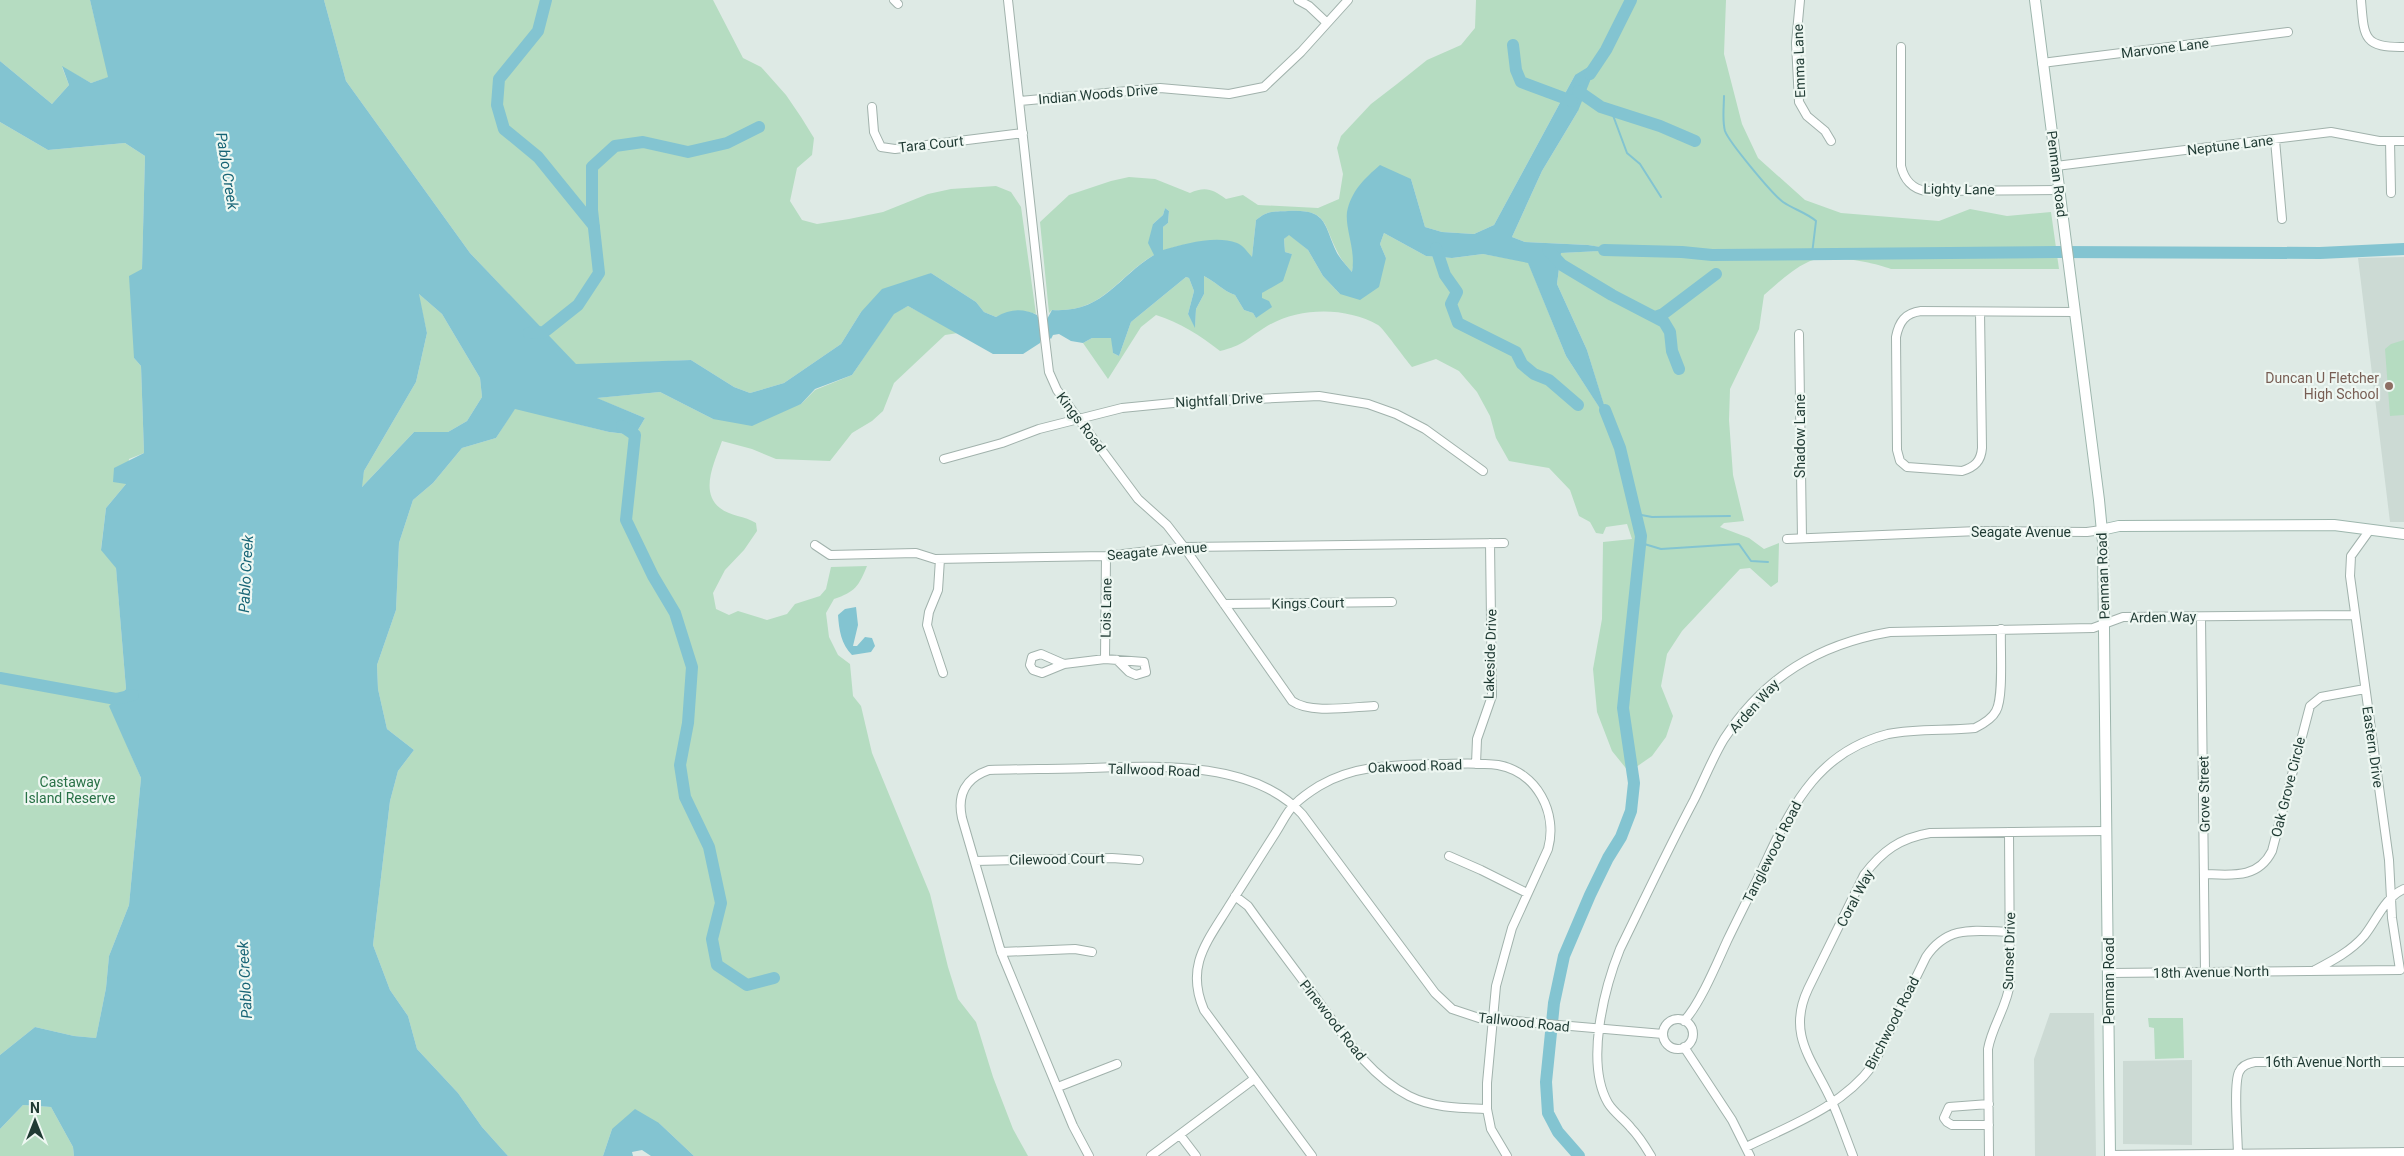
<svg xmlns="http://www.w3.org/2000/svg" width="2404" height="1156" viewBox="0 0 2404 1156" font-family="Roboto,sans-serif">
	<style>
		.built { fill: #ccdad4 }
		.green { fill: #b5dcc1 }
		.water { fill: #83c4d1; fill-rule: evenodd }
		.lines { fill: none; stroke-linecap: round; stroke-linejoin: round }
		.stream { stroke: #83c4d1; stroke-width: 2 }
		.river { stroke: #83c4d1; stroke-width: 12 }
		.street-casing { stroke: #a1b2ac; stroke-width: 10 }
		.secondary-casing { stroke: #9db6ad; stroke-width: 12 }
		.street { stroke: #fff; stroke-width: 8 }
		.secondary { stroke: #fff; stroke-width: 10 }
		.education-dot { fill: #8d6e63; stroke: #eef7f2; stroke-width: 2 }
		.labels { text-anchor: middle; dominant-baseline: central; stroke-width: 4.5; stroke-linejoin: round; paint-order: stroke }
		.street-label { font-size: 14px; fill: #1f3a33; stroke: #eef7f2 }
		.education-label { font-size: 14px; fill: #785e54; stroke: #eef7f2; text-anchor: end }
		.park-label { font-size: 14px; fill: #287146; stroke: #eef7f2 }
		.water-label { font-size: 15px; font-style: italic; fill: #186576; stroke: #eef7f2 }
	</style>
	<rect width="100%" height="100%" fill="#deeae5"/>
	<path class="built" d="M 2404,257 L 2404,522 L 2390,522 L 2358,258 Z
		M 2050,1013 L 2094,1013 L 2096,1156 L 2035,1156 L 2034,1059 Z
		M 2192,1060 L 2192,1145 L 2123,1144 L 2123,1061 Z"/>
	<path class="green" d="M 0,0 L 90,0 L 109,77 L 91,83 L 62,67 L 69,85 L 52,104 L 0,61 Z
		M 324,0 L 713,0 L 743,58 L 761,67 L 786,95 L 801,117 L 814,138 L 812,155 L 797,168 L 790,201 L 802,220 L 817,224 L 849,219 L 883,212 L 928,194 L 951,189 L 996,186 L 1011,192 L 1021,207 L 1036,314 C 1021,309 1010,310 996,317 L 984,312 L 976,302 L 931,273 L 861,312 L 841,344 L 784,383 L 750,393 L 734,387 L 691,360 L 576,365 L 470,253 L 346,81 Z
		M 1476,0 L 1726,0 L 1724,54 L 1742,124 L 1758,158 L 1805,200 L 1841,213 L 1939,221 L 1970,209 L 2007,216 L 2051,212 L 2059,269 L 1891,269 C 1873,262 1826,253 1808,262 C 1791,270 1778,283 1764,295 L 1759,329 L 1730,389 L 1729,420 L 1733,475 L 1744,521 L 1724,523 L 1720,527 L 1749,538 L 1764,549 L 1779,543 L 1778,582 L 1771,587 L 1750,568 L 1740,569 L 1682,631 L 1667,654 L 1661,686 L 1673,716 L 1666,737 L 1652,756 L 1629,772 L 1612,751 L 1597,712 L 1593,669 L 1602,619 L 1603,542 L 1632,539 L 1627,524 L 1606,527 L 1603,534 L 1596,533 L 1590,522 L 1579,516 L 1570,490 L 1549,468 L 1509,461 L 1496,438 L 1490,416 L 1477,392 L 1459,371 L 1436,359 L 1412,367 C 1404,358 1384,329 1378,325 C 1345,306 1296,307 1264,328 C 1245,340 1244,345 1220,351 C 1201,336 1179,322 1156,315 L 1141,327 L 1108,379 L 1083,343 L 1092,338 L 1112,338 L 1113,353 L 1119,356 L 1131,322 L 1186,277 L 1189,278 L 1194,291 L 1188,314 L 1195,327 L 1196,309 L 1204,294 L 1204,276 C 1216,282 1223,291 1235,295 L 1244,310 L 1253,313 L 1256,318 L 1262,293 L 1292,254 L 1285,252 L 1284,239 L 1289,234 L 1308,250 L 1323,276 L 1340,294 L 1386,258 L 1380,244 L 1384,233 L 1426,256 L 1452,258 L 1483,254 L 1528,262 L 1566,356 L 1609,422 L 1587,350 L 1557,284 L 1561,253 L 1617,250 L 1588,245 L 1525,242 L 1512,237 L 1542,171 L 1578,111 L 1575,75 L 1494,225 L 1474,234 L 1442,232 L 1425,227 L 1411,179 L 1347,213 L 1354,259 L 1352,272 C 1347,266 1341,260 1338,253 C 1323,225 1329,209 1288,211 C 1273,212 1268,210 1256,220 L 1252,257 C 1217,247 1200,236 1163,251 L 1163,227 L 1168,223 L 1169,211 L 1165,208 L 1163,215 L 1153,224 L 1154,255 C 1116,277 1104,313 1052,310 L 1049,313 L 1040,222 L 1069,195 L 1111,181 L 1129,177 L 1155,179 L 1190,193 C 1205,186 1213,189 1226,199 L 1243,195 L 1258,205 L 1318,208 L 1339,199 L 1343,174 L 1337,148 L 1341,136 L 1371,104 L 1397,84 L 1427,60 L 1461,45 L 1475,28 Z
		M 0,122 L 48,150 L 125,143 L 145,156 L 142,270 L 134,358 L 141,366 L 144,453 L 129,459 L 126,484 L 106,508 L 101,549 L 116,567 L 126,689 L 110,706 L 141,778 L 129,905 L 109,956 L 106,988 L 96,1038 L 74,1036 L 35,1027 L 0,1055 Z
		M 418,293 L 442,314 L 480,378 L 482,397 L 467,421 L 448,432 L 414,432 L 361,488 L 364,471 L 416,382 L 427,333 Z
		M 908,306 L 958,333 L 945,335 L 894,383 L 883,411 L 872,421 L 852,433 L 830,461 L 776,459 L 752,449 L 722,441 C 715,461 699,492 720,508 C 730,516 745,516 756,523 L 757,531 L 744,550 L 725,570 L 713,593 L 716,609 L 729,615 L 738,611 L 767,620 L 787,614 L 795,604 L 820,596 L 826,589 L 831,567 L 867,566 C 859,586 855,592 834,599 L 826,613 L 829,637 L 838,655 L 850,664 L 853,696 L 861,706 L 872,753 L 930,894 L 948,967 L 958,999 L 976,1022 L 993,1077 L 1013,1129 L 1028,1156 L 694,1156 L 659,1123 L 612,1129 L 603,1156 L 508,1156 L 482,1127 L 458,1093 L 417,1049 L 408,1016 L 390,990 L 373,945 L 390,801 L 398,771 L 414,750 L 387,729 L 378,689 L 377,665 L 396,610 L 399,543 L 413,500 L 433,483 L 462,448 L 496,438 L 515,408 L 609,432 L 635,435 L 645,418 L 596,398 L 660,392 L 713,419 L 801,404 L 815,390 L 852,375 L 894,313 Z
		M 2404,340 L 2404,415 L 2390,416 L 2385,349 L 2391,344 Z
		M 2148,1018 L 2183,1018 L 2184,1058 L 2155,1059 L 2154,1028 L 2149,1027 Z
		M 23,1105 L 51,1107 L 73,1147 L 74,1156 L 0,1156 L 0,1129 Z"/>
	<path class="water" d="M 90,0 L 324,0 L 346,81 L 470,253 L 576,364 L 691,360 L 734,387 L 750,393 L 784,383 L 841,344 L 861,312 L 882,289 L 931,273 L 976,302 L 984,312 L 996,317 C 1010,309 1023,308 1037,315 L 1040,322 L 1046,321 L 1052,310 C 1104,313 1116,278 1154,255 L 1148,243 L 1153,224 L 1163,215 L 1165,208 L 1169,211 L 1168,223 L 1163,227 L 1163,250 C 1185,244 1215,235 1237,243 C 1243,245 1248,253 1252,257 L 1256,220 C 1268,210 1273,212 1288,211 C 1328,209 1323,224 1337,253 C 1341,260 1347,266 1352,272 C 1356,249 1345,230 1347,212 C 1351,191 1365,178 1380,165 L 1411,179 L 1425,227 L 1442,232 L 1474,234 L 1494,225 L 1575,75 L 1598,61 L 1578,111 L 1542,171 L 1512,237 L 1525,242 L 1588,245 L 1620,250 L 1561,253 L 1557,284 L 1587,350 L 1610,424 L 1566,356 L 1528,263 L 1483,254 L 1452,258 L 1426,256 L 1384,233 L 1380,244 L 1386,258 L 1379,287 L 1360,300 L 1340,294 L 1323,276 L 1308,250 L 1289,235 L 1284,239 L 1285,252 L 1292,254 L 1283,281 L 1262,293 L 1262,298 L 1269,301 L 1272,307 L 1256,318 L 1253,313 L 1244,310 L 1235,295 C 1223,291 1216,282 1204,276 L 1204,294 L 1196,309 L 1195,328 L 1188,314 L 1194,291 L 1189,278 L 1186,277 L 1131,322 L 1119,356 L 1113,353 L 1111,338 L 1092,338 L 1083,343 L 1071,341 L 1059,334 L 1053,335 L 1051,339 L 1048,336 L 1042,336 L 1040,343 L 1023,354 L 993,354 L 908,306 L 894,314 L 852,375 L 815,389 L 801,404 L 752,426 L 713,419 L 660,392 L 597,398 L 645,418 L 635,435 L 609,432 L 515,409 L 496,438 L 462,448 L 433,483 L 413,500 L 399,543 L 396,610 L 377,665 L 378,689 L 387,729 L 414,750 L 398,771 L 390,801 L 373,945 L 390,990 L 408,1016 L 417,1049 L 458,1093 L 482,1127 L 508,1156 L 74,1156 L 73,1147 L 51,1107 L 23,1105 L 0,1129 L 0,1055 L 35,1027 L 74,1036 L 96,1038 L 106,988 L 109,956 L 129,905 L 141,778 L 109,706 L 126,689 L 116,568 L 101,550 L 106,508 L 126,484 L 113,482 L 114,468 L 144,453 L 141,366 L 134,358 L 129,276 L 142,269 L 145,156 L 125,143 L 48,150 L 0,122 L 0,61 L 52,104 L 69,85 L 62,66 L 91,83 L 108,77 ZM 419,294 L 442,314 L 480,378 L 482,397 L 467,421 L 448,432 L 414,432 L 362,487 L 364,471 L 416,382 L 427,333 Z
		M 856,607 L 858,625 L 853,646 L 857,646 L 865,637 L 872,638 L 875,646 L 871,652 L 852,655 C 841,644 839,630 838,615 L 845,609 Z
		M 635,1109 L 659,1123 L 694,1156 L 651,1156 L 642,1150 L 632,1152 L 633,1156 L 603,1156 L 612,1129 Z"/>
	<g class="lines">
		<path class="stream" d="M 1724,96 C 1724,107 1722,120 1725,131 C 1729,142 1772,194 1783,202 C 1793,209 1807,213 1816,221 L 1812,254
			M 1611,110 L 1627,153 L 1640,164 L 1661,197
			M 1636,514 L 1652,517 L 1730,516
			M 1641,543 L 1661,549 L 1739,544 L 1751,561 L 1768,562"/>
		<path class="river" d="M 546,0 L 538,31 L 499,79 L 497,105 L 504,129 L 538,157 L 594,226
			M 1513,45 L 1516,70 L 1521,82 L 1572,101
			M 1590,74 L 1606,50 L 1631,0
			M 1578,91 L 1601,107 L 1660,126 L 1695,141
			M 1436,248 L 1445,275 L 1457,292 L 1451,304 L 1458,323 L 1516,352 L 1522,364 L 1534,374 L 1549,380 L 1578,405
			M 1548,250 L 1562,265 L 1612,295 L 1664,322 L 1670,332 L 1672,351 L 1679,369
			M 1604,250 L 1682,252 L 1712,255 L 2057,252 L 2320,253 L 2404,249
			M 1655,317 L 1663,314 L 1716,274
			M 529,333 L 544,332 L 578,305 L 599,273 L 592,210 L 592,167 L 615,146 L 643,142 L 688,152 L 727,143 L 759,127
			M 622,426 L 635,435 L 626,520 L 653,576 L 675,613 L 692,667 L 688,723 L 680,765 L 685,797 L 709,847 L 721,903 L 712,939 L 717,965 L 747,985 L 774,978
			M 0,678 L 116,699 L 133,695
			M 1579,1156 L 1558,1132 L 1548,1113 L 1546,1082 L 1554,1003 L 1564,956 L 1590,895 L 1608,858 L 1621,837 L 1631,811 L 1634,783 L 1623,708 L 1641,536 L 1620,448 L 1605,410"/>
		<defs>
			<path id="street" d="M 894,0 L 898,4
				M 1008,0 L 1045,339 L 1049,372 L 1057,390 L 1138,499 L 1167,525 L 1184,547 L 1292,701 C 1310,714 1351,707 1374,706
				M 1298,0 L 1309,6 L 1326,22
				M 1800,0 L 1796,43 L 1799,102 L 1807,116 L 1825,131 L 1831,141
				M 2361,0 C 2364,37 2363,48 2404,47
				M 1901,47 L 1901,166 C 1904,179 1912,189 1926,191 L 2059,190
				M 2042,63 L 2288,32
				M 1020,101 L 1160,88 L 1229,94 L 1264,87 L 1301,52 L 1348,0
				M 872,107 L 874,132 L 881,147 L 895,149 L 1023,133
				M 2275,140 L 2282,219
				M 2390,141 L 2391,193
				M 2056,166 L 2331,132 L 2379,141 L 2404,141
				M 1980,312 L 1982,448 C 1981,461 1975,467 1962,471 L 1907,467 L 1900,461 L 1897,450 L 1896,337 C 1899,322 1905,313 1921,311 L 2075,312
				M 1799,334 L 1802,538
				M 944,459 L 1002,443 L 1039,429 L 1122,408 L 1173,403 L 1319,396 L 1368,404 L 1396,414 L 1425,429 L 1483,471
				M 2369,531 L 2351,556 L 2350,576 L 2389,860 L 2392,918 L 2400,970
				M 1787,539 L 1978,531 L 2087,532 L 2101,530
				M 815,545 L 830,555 L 916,553 L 935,559 L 1106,556 L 1184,547 L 1504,543
				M 940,559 L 938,590 L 929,612 L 927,625 L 943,673
				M 1224,604 L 1392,602
				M 2201,617 L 2205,972
				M 1105,659 L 1144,662 L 1146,672 L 1136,675 L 1129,672 L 1117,660
				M 1064,664 L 1041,654 L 1032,657 L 1030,665 L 1033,670 L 1042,673 L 1064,664 L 1105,659 L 1106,556
				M 1476,764 L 1477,739 L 1492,696 L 1490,543
				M 1449,856 L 1481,870 L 1527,893
				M 975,861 L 1112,858 L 1139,860
				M 2205,874 C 2232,875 2258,879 2272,851 L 2310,706 L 2321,697 L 2365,689
				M 1235,896 L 1248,906 C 1270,937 1293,967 1316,998 C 1342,1033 1368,1075 1409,1096 C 1433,1108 1460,1108 1487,1109
				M 1001,952 L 1075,949 L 1092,952
				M 2315,970 C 2332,961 2351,951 2364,936 C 2377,920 2384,898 2404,889
				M 2109,973 L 2400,970
				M1663 1034a15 15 0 1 1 30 0a15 15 0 1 1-30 0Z
				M 1684,1021 C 1700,1004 1717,963 1727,941 C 1740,914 1754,887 1767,859 C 1794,801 1821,751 1888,734 C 1917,728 1947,731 1975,728 C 1983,724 1992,719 1996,711 C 2004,697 2000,647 2001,629
				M 1684,1047 L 1732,1120 L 1750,1156
				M 1058,1087 L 1117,1064
				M 1989,1104 L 1949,1107 L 1944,1118 L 1947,1122 L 1952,1125 L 1989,1125
				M 1180,1135 L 1196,1156
				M 1746,1147 C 1791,1125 1842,1107 1873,1065 L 1926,957 C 1948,924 1976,931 2010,932
				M 2110,1155 L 2404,1152
				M 1089,1156 L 1073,1126 L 1001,952 L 962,818 C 957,795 965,778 989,770 C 1022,769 1055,769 1088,768 C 1155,766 1253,760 1302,814 L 1435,993 L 1452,1009 L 1479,1018 L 1663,1034
				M 1151,1156 L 1254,1079
				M 1312,1156 L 1204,1010 C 1185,966 1207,942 1229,906 C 1245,881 1260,857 1276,832 C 1282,823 1287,811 1295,804 C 1302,797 1311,791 1319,786 C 1354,765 1394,765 1433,764 C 1455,764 1477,762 1498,765 C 1537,772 1558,813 1548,849 L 1512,928 L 1496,986 L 1487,1083 L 1487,1109 L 1491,1129 L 1507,1156
				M 1651,1156 C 1645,1146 1639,1136 1631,1128 C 1624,1119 1614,1113 1608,1103 C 1585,1063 1604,989 1620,949 C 1644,900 1668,849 1694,800 C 1704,780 1712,759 1724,739 C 1764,677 1819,644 1890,632 L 2093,628 L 2123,617 L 2354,615
				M 1853,1156 C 1846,1138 1840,1120 1832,1102 C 1814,1061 1786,1036 1808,989 L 1864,875 C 1882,851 1900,838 1930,833 L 2107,831
				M 1989,1156 L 1988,1049 C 1992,1026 2007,1007 2010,983 L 2009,832
				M 2238,1156 C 2238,1138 2233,1085 2239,1072 C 2242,1065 2249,1063 2255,1062 L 2404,1062"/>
			<path id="secondary" d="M 2035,0 L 2099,500 L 2103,542 L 2110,1156
				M 2101,530 L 2119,526 L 2334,525 L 2404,534"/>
		</defs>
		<use href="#street" class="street-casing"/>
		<use href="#secondary" class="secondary-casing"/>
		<use href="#street" class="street"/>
		<use href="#secondary" class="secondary"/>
	</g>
	<circle class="education-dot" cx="2389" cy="386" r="5"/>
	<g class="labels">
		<g class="street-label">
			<text transform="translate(2165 48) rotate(-7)">Marvone Lane</text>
			<text transform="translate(1799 61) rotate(-92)">Emma Lane</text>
			<text transform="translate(1098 94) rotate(-5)">Indian Woods Drive</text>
			<text transform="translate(931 144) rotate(-6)">Tara Court</text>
			<text transform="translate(2230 145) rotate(-7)">Neptune Lane</text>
			<text transform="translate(2057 174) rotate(83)">Penman Road</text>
			<text transform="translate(1959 189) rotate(1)">Lighty Lane</text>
			<text transform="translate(1219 400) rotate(-3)">Nightfall Drive</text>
			<text transform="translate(1081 422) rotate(53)">Kings Road</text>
			<text transform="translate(1800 436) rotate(-90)">Shadow Lane</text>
			<text x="2021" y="532">Seagate Avenue</text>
			<text transform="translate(1157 551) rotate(-5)">Seagate Avenue</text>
			<text transform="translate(2103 576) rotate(-92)">Penman Road</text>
			<text transform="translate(1308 603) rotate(-1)">Kings Court</text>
			<text transform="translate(1106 608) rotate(-89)">Lois Lane</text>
			<text transform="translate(2163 617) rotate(-1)">Arden Way</text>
			<text transform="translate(1490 654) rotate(-88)">Lakeside Drive</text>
			<text transform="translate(1754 706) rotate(-48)">Arden Way</text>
			<text transform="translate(2373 747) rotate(82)">Eastern Drive</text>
			<text transform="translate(1415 766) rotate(-2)">Oakwood Road</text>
			<text transform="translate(1154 770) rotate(2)">Tallwood Road</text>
			<text transform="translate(2288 787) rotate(-76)">Oak Grove Circle</text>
			<text transform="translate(2204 794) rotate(-91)">Grove Street</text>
			<text transform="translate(1772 852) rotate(-63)">Tanglewood Road</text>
			<text transform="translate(1057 859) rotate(-1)">Cilewood Court</text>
			<text transform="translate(1855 898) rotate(-62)">Coral Way</text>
			<text transform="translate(2009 951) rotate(-88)">Sunset Drive</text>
			<text transform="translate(2211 972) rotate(-1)">18th Avenue North</text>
			<text transform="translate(2109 981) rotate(-90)">Penman Road</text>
			<text transform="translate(1333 1020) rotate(52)">Pinewood Road</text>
			<text transform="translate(1524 1022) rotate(6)">Tallwood Road</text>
			<text transform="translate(1892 1023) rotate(-63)">Birchwood Road</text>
			<text x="2323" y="1062">16th Avenue North</text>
		</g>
		<g class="education-label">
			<text x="2379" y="378">Duncan U Fletcher<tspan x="2379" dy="16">High School</tspan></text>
		</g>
		<g class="park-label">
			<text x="70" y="782">Castaway<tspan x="70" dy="16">Island Reserve</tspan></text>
		</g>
		<g class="water-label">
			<text transform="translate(227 171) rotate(81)">Pablo Creek</text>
			<text transform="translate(246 574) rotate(-87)">Pablo Creek</text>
			<text transform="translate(245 980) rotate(-93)">Pablo Creek</text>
		</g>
	</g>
	<g transform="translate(35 1121)" stroke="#eef7f2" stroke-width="4" paint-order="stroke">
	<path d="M0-4L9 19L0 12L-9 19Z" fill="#1f3a33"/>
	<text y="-8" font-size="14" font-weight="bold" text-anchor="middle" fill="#1f3a33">N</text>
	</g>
</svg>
